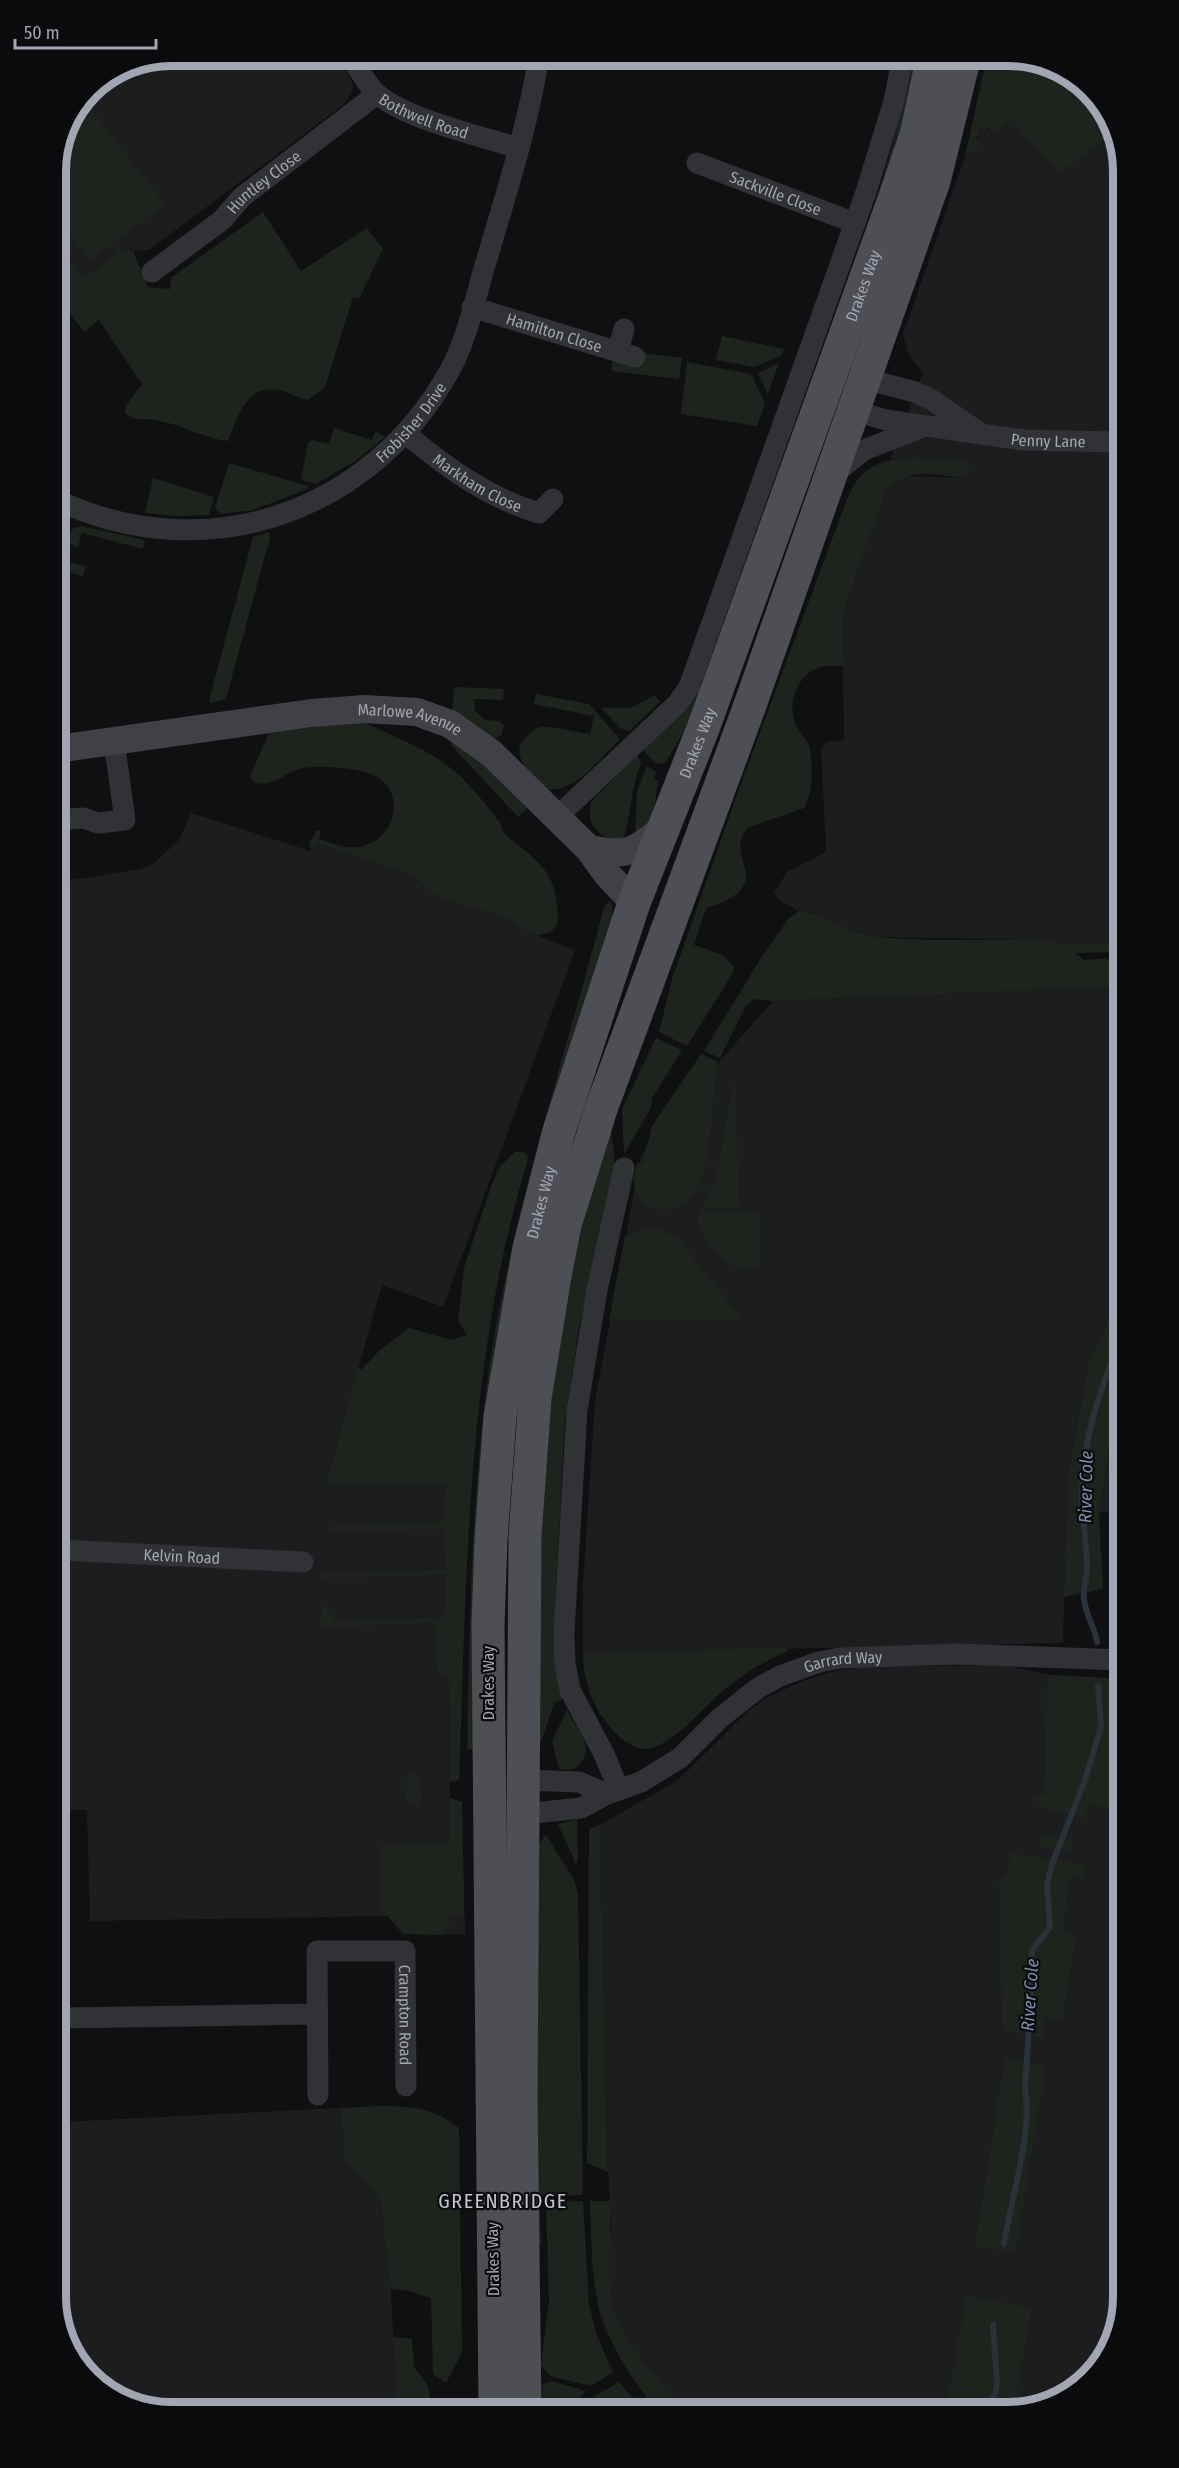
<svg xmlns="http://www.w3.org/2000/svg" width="1179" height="2468" viewBox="0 0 1179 2468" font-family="'Fira Sans Condensed',sans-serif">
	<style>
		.built { fill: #1d1c1f }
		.green { fill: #1d241e }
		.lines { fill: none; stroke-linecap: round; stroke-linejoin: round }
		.stream { stroke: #2a3139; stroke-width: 6 }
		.street { stroke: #313236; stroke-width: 21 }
		.secondary { stroke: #404046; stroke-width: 28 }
		.primary { stroke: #4e4e55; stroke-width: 33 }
		.labels { text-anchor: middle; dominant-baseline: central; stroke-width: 4.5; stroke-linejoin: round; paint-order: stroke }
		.street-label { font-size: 16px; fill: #a2a5b2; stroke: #0b0b0d }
		.water-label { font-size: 18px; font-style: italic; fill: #798fac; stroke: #0b0b0d }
		.quarter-label { font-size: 20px; letter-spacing: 1.5px; fill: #c3c4ce; stroke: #0b0b0d }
		.rim { fill: none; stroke: #a2a5b2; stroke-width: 8 }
	</style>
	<rect width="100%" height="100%" fill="#101012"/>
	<path class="built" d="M 171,56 L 337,56 L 352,81 L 353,91 L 343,105 L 149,250 L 119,251 L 83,279 L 56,243 L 56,164 L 89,89 L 127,64 Z
		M 1011,120 L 1058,174 L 1117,133 L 1120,942 L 1063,944 L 1047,940 L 875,937 L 840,927 L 812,913 L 799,911 L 779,900 L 774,893 L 787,872 L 823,854 L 826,849 L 821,748 L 826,742 L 844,740 L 842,617 L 884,495 L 893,482 L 904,476 L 968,478 L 971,461 L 890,459 L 923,373 L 908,353 L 903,334 L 965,157 L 982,145 L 976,135 L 985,127 L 994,134 Z
		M 191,813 L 311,851 L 318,843 L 417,878 L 422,885 L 439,895 L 489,910 L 510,919 L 528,932 L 575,950 L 443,1307 L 382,1285 L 325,1485 L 446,1483 L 444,1618 L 436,1619 L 437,1674 L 449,1674 L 450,1798 L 462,1802 L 465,1934 L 403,1934 L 387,1916 L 90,1921 L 87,1810 L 60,1810 L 58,882 L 141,869 L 154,863 L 179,840 Z
		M 1120,987 L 1121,1298 L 1089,1359 L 1067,1481 L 1063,1643 L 586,1653 L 583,1656 L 583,1585 L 595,1401 L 640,1161 L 648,1142 L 773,1001 Z
		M 1121,1378 L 1121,1512 L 1099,1513 Z
		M 1003,1665 L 1051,1675 L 1122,1679 L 1123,2298 L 1100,2367 L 1046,2406 L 656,2409 L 606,2332 L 598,2308 L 591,2258 L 611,2230 L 607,2145 L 600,1825 L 678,1780 L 749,1710 L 772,1695 L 803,1681 L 835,1671 L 866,1667 Z
		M 341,2108 L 344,2160 L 371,2187 L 381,2203 L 390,2274 L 397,2411 L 163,2412 L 100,2388 L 62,2335 L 61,2122 Z"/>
	<path class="green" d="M 913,56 L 920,56 L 908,114 L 803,420 L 797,420 C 839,301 891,181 913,56 Z
		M 987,56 L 1016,56 L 1078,79 L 1117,133 L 1058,174 L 1011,120 L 994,134 L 988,128 L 980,130 L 976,137 L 982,145 L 965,157 Z
		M 84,100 L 165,204 L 91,261 L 56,217 L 56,164 Z
		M 263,212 L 301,271 L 367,228 L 383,249 L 359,299 L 353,297 L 325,387 L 308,400 C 298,398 290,393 280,390 C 247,383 238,416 228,441 C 202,438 181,424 155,420 C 143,418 134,422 125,413 L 125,407 L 142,384 L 99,320 L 84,332 L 56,294 L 56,243 L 83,279 L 119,251 L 134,251 C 136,265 145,271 148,287 L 170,289 L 172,277 Z
		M 722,336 L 784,349 L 781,356 L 754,367 L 716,360 Z
		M 642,353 L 682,358 L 679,379 L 611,371 L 613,360 Z
		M 687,362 L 751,374 L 765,403 L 757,426 L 681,414 Z
		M 779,363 L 768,394 L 758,373 Z
		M 334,428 L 372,440 L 376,431 L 385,437 L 355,461 L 316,484 L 301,480 L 308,443 L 312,440 L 329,444 Z
		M 793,431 L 795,434 L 697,710 L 665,763 L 658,764 L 650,758 L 643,749 L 701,688 Z
		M 921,458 L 971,461 L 968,478 C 936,476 904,464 884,495 L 842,617 L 843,666 C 836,666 826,665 820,667 C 797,675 786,704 796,725 C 800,734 808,738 810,749 C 813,764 813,795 804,808 L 749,827 C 719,857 783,884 706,908 L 694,945 L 723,955 L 734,967 L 733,973 L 687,1046 L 659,1032 L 673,976 L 739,789 L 847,499 C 862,462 886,458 921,458 Z
		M 229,463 L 308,486 L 308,489 L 253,510 L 220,514 L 215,508 Z
		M 153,478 L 214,497 L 209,515 L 175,516 L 145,513 Z
		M 82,526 L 145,540 L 143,549 L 82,533 L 78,547 L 61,542 L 74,528 Z
		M 269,532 L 270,537 L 226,699 L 210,703 L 209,700 L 253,537 Z
		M 57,560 L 86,566 L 83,576 L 57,569 Z
		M 454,687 L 504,689 L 503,700 L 474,699 L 475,711 L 485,720 L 500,721 L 504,726 L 502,734 L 497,738 C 481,733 468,717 452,710 Z
		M 536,694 L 589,704 L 620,739 C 601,757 576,793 547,789 C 533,775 506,756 527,736 C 531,731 537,727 543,727 C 558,727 575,732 590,734 L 594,716 L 534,704 Z
		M 655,695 L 660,702 L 629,731 L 620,728 L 601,708 L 630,708 Z
		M 361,721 C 400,740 437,751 467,783 C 478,795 490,808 499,822 C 502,827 504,834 508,837 C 545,866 557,874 558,923 L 551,932 C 547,933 541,935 537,935 C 525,934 516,922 505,917 C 479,906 433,903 417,878 L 318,843 L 311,851 L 309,844 L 316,831 L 321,830 L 319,839 C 331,843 346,849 359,847 C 396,841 409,789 371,774 C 356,768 319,765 303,768 C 283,772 274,789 253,782 L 250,776 L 269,733 Z
		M 453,739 L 481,759 L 527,808 L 518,817 L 451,745 Z
		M 637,755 L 641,763 C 630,789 631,815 623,842 C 601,837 585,828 591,802 Z
		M 647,766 L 656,772 L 654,779 L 658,781 C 655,804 654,822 635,837 L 637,792 Z
		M 611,900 L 613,917 L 543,1162 L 478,1749 L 467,1749 C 470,1616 471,1482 492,1350 C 516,1199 566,1054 604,907 Z
		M 799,911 C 826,914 849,934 877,937 C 933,942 991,939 1047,940 L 1063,944 L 1120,942 L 1120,952 L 1075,953 L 1084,960 L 1120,958 L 1120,987 L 773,1001 L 756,999 L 746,1005 L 720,1058 L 704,1051 L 761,958 L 789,918 Z
		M 656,1038 L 682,1050 L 652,1098 L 651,1108 L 624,1154 L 622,1109 Z
		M 701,1054 L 718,1062 C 710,1101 714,1154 697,1189 C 683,1216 640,1218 634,1185 C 633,1178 635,1170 637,1163 L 643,1164 L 652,1126 Z
		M 735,1074 L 739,1208 L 703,1208 L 717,1174 Z
		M 611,1129 L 615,1163 L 579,1327 L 565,1419 L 555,1606 L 555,1662 L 563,1699 L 554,1703 L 541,1742 L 537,1741 L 539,1474 L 571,1259 Z
		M 520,1151 L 527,1154 L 528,1159 C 466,1361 467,1572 459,1780 L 450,1782 L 449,1675 L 437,1674 L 435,1623 L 320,1627 L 322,1606 L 326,1606 L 334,1621 L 444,1618 L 445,1575 L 317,1578 L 317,1574 L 445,1570 L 445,1529 L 330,1531 L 330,1526 L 444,1522 L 446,1483 L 325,1486 L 358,1368 L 361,1370 L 379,1351 L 409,1328 L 452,1340 L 467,1335 L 458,1320 L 464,1268 L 492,1184 L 500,1166 L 515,1152 Z
		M 701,1211 L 759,1211 L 761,1267 C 754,1268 748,1270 741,1269 C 724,1266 699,1236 697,1220 Z
		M 644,1229 L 661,1230 L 678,1239 L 742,1319 L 609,1320 L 625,1236 Z
		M 1121,1298 L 1121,1378 L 1099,1513 L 1103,1589 L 1064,1597 L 1067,1481 L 1089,1359 Z
		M 787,1648 L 788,1651 C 765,1661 744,1673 725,1689 C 704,1706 673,1747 645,1749 C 632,1749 618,1736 610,1727 C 592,1706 585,1684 583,1656 L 586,1653 Z
		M 1051,1675 L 1122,1679 L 1121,1810 L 1088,1805 L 1086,1818 L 1044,1809 L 1033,1799 L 1033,1795 L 1045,1794 L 1047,1684 Z
		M 567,1710 C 577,1730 600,1750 574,1769 L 559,1770 L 552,1741 Z
		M 413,1772 L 421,1776 L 422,1798 L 419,1805 L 412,1807 L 406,1800 L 407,1776 Z
		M 450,1798 L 462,1802 L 464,1914 L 448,1915 L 450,1925 L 443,1935 L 403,1934 L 388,1916 L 381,1916 L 380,1846 L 450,1842 Z
		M 577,1819 L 578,1861 L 576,1864 L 558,1824 Z
		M 600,1825 L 607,2145 L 608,2172 L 587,2163 L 589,1829 Z
		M 1042,1833 L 1074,1839 L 1071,1852 L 1040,1846 Z
		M 546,1835 L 574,1880 L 578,1893 L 583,2195 L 540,2197 L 541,2245 L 539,2245 L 533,2216 L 538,1845 Z
		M 1010,1853 L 1087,1865 L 1084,1879 L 1069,1877 L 1063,1932 L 1076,1935 L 1062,2020 L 1046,2017 L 1043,2038 L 1002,2030 L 999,1881 L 1008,1870 Z
		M 1005,2058 L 1046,2065 L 1015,2252 L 975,2247 Z
		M 381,2106 C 415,2107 431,2107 459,2128 L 462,2352 L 446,2383 L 433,2374 L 431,2298 L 410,2291 L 391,2289 L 381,2203 L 371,2187 L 344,2160 L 341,2108 Z
		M 583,2201 L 589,2305 L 597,2336 L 613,2372 L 591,2386 L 550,2376 L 541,2365 L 549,2301 L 546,2205 L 549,2202 Z
		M 590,2201 L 610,2201 C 612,2236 605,2273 613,2307 C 623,2345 659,2378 683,2409 L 656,2409 C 594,2332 593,2297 590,2201 Z
		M 966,2296 L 1032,2308 L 1014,2406 L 947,2407 Z
		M 393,2337 L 412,2339 L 414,2367 L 428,2386 L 432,2410 L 397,2411 Z
		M 552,2381 L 586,2391 L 568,2409 L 543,2410 L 542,2384 Z
		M 619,2382 L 642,2409 L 580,2409 L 595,2396 Z"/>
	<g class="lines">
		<path class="stream" d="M 1097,1642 C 1095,1627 1086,1617 1084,1599 C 1083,1589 1087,1578 1087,1567 C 1087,1543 1082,1519 1082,1495 C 1082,1438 1101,1388 1121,1336
			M 1004,2244 C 1011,2198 1033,2132 1025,2088 L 1031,1996 L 1030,1963 L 1033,1949 L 1050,1927 L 1047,1886 L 1051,1867 L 1085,1780 L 1101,1727 L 1098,1686
			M 982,2407 L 995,2395 L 997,2384 L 993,2325"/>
		<g class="street">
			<path id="s1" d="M 350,56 C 358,67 364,80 373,90 C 399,118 481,136 518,148"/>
			<path id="s2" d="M 697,163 L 855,223"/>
			<path id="s3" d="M 152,272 L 222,220 L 242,197 L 377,94"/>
			<path id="s4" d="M 472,307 L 635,357"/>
			<path d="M 618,351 L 624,329"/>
			<path d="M 866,379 L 915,392 L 932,400 L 977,431"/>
			<path id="s5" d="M 855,411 L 886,420 L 1023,440 L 1118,442"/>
			<path id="s6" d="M 406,434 C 446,467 488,498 539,513 L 553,499"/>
			<path d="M 835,473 L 864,450 L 923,427"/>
			<path id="s7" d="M 57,500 C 206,570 371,513 450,370 C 468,337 475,298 486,262 C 506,194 528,126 539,56"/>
			<path d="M 557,817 L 677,704 L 689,687 L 866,192 L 894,101 L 903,56"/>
			<path d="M 58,820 L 83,818 L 98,823 L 125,820 L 114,741"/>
			<path id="s8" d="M 60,1550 L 303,1562"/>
			<path d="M 524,1780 L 579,1782 L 607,1794"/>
			<path d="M 619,1790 L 604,1754 L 570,1690 L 565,1664 L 564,1633 L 577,1410 L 597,1290 L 624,1168"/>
			<path id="s9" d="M 524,1814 L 581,1808 L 607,1794 L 641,1782 L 680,1758 L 720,1718 L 758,1688 L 780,1676 L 819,1662 L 840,1658 L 958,1654 L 1122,1660"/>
			<path d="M 61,2018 L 317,2014"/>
			<path id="s10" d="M 318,2095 L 317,1951 L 405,1951 L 406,2086"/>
		</g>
		<g class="secondary">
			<path id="s11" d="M 57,749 L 312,713 L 364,709 L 417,712 L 450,724 L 491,753 L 589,849 L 607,874 L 634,903"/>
			<path d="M 589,849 C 627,857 636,852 664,827"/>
		</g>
		<g class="primary">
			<path id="s12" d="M 495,2410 L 488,1625 L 491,1540 L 500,1417 L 529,1248 L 559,1131 L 634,903 L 704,726 L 897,191 L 916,135 L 933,56"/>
			<path d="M 525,2410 L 521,2096 L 525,1536 L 535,1398 L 555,1276 L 565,1225 L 601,1109 L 749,708 L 934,181 L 965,56"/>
		</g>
	</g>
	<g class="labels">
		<g class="street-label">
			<text stroke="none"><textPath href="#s1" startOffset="99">Bothwell Road</textPath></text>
			<text stroke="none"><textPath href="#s3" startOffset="144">Huntley Close</textPath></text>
			<text stroke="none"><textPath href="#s2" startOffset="84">Sackville Close</textPath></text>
			<text stroke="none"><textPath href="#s12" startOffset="2184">Drakes Way</textPath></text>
			<text stroke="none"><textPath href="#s4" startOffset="86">Hamilton Close</textPath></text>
			<text stroke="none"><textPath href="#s7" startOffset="392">Frobisher Drive</textPath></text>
			<text stroke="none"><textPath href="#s5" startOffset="196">Penny Lane</textPath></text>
			<text stroke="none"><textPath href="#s6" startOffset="87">Markham Close</textPath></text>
			<text stroke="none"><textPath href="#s11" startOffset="357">Marlowe Avenue</textPath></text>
			<text stroke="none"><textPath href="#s12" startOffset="1698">Drakes Way</textPath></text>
			<text stroke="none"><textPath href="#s12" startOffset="1212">Drakes Way</textPath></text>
			<text stroke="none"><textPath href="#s8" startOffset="122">Kelvin Road</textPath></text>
			<text stroke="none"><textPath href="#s9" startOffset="364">Garrard Way</textPath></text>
			<text transform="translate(488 1683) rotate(-90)">Drakes Way</text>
			<text stroke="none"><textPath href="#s10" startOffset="296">Crampton Road</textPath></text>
			<text transform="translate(493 2259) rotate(-91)">Drakes Way</text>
		</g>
		<g class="water-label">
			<text transform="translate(1086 1487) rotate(-89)">River Cole</text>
			<text transform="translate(1030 1995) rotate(-86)">River Cole</text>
		</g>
		<g class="quarter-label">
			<text x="503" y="2201">GREENBRIDGE</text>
		</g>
	</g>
	<path d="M0 0H1179V2468H0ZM171 66H1008A105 105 0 0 1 1113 171V2297A105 105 0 0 1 1008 2402H171A105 105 0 0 1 66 2297V171A105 105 0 0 1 171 66Z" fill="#0b0b0d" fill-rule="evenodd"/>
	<path class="rim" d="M171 66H1008A105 105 0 0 1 1113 171V2297A105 105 0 0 1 1008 2402H171A105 105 0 0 1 66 2297V171A105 105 0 0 1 171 66Z"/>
	<path d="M15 39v9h141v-9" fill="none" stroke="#a2a5b2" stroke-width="3"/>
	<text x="24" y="39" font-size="18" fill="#a2a5b2" stroke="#0b0b0d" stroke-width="4.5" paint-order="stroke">50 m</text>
</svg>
